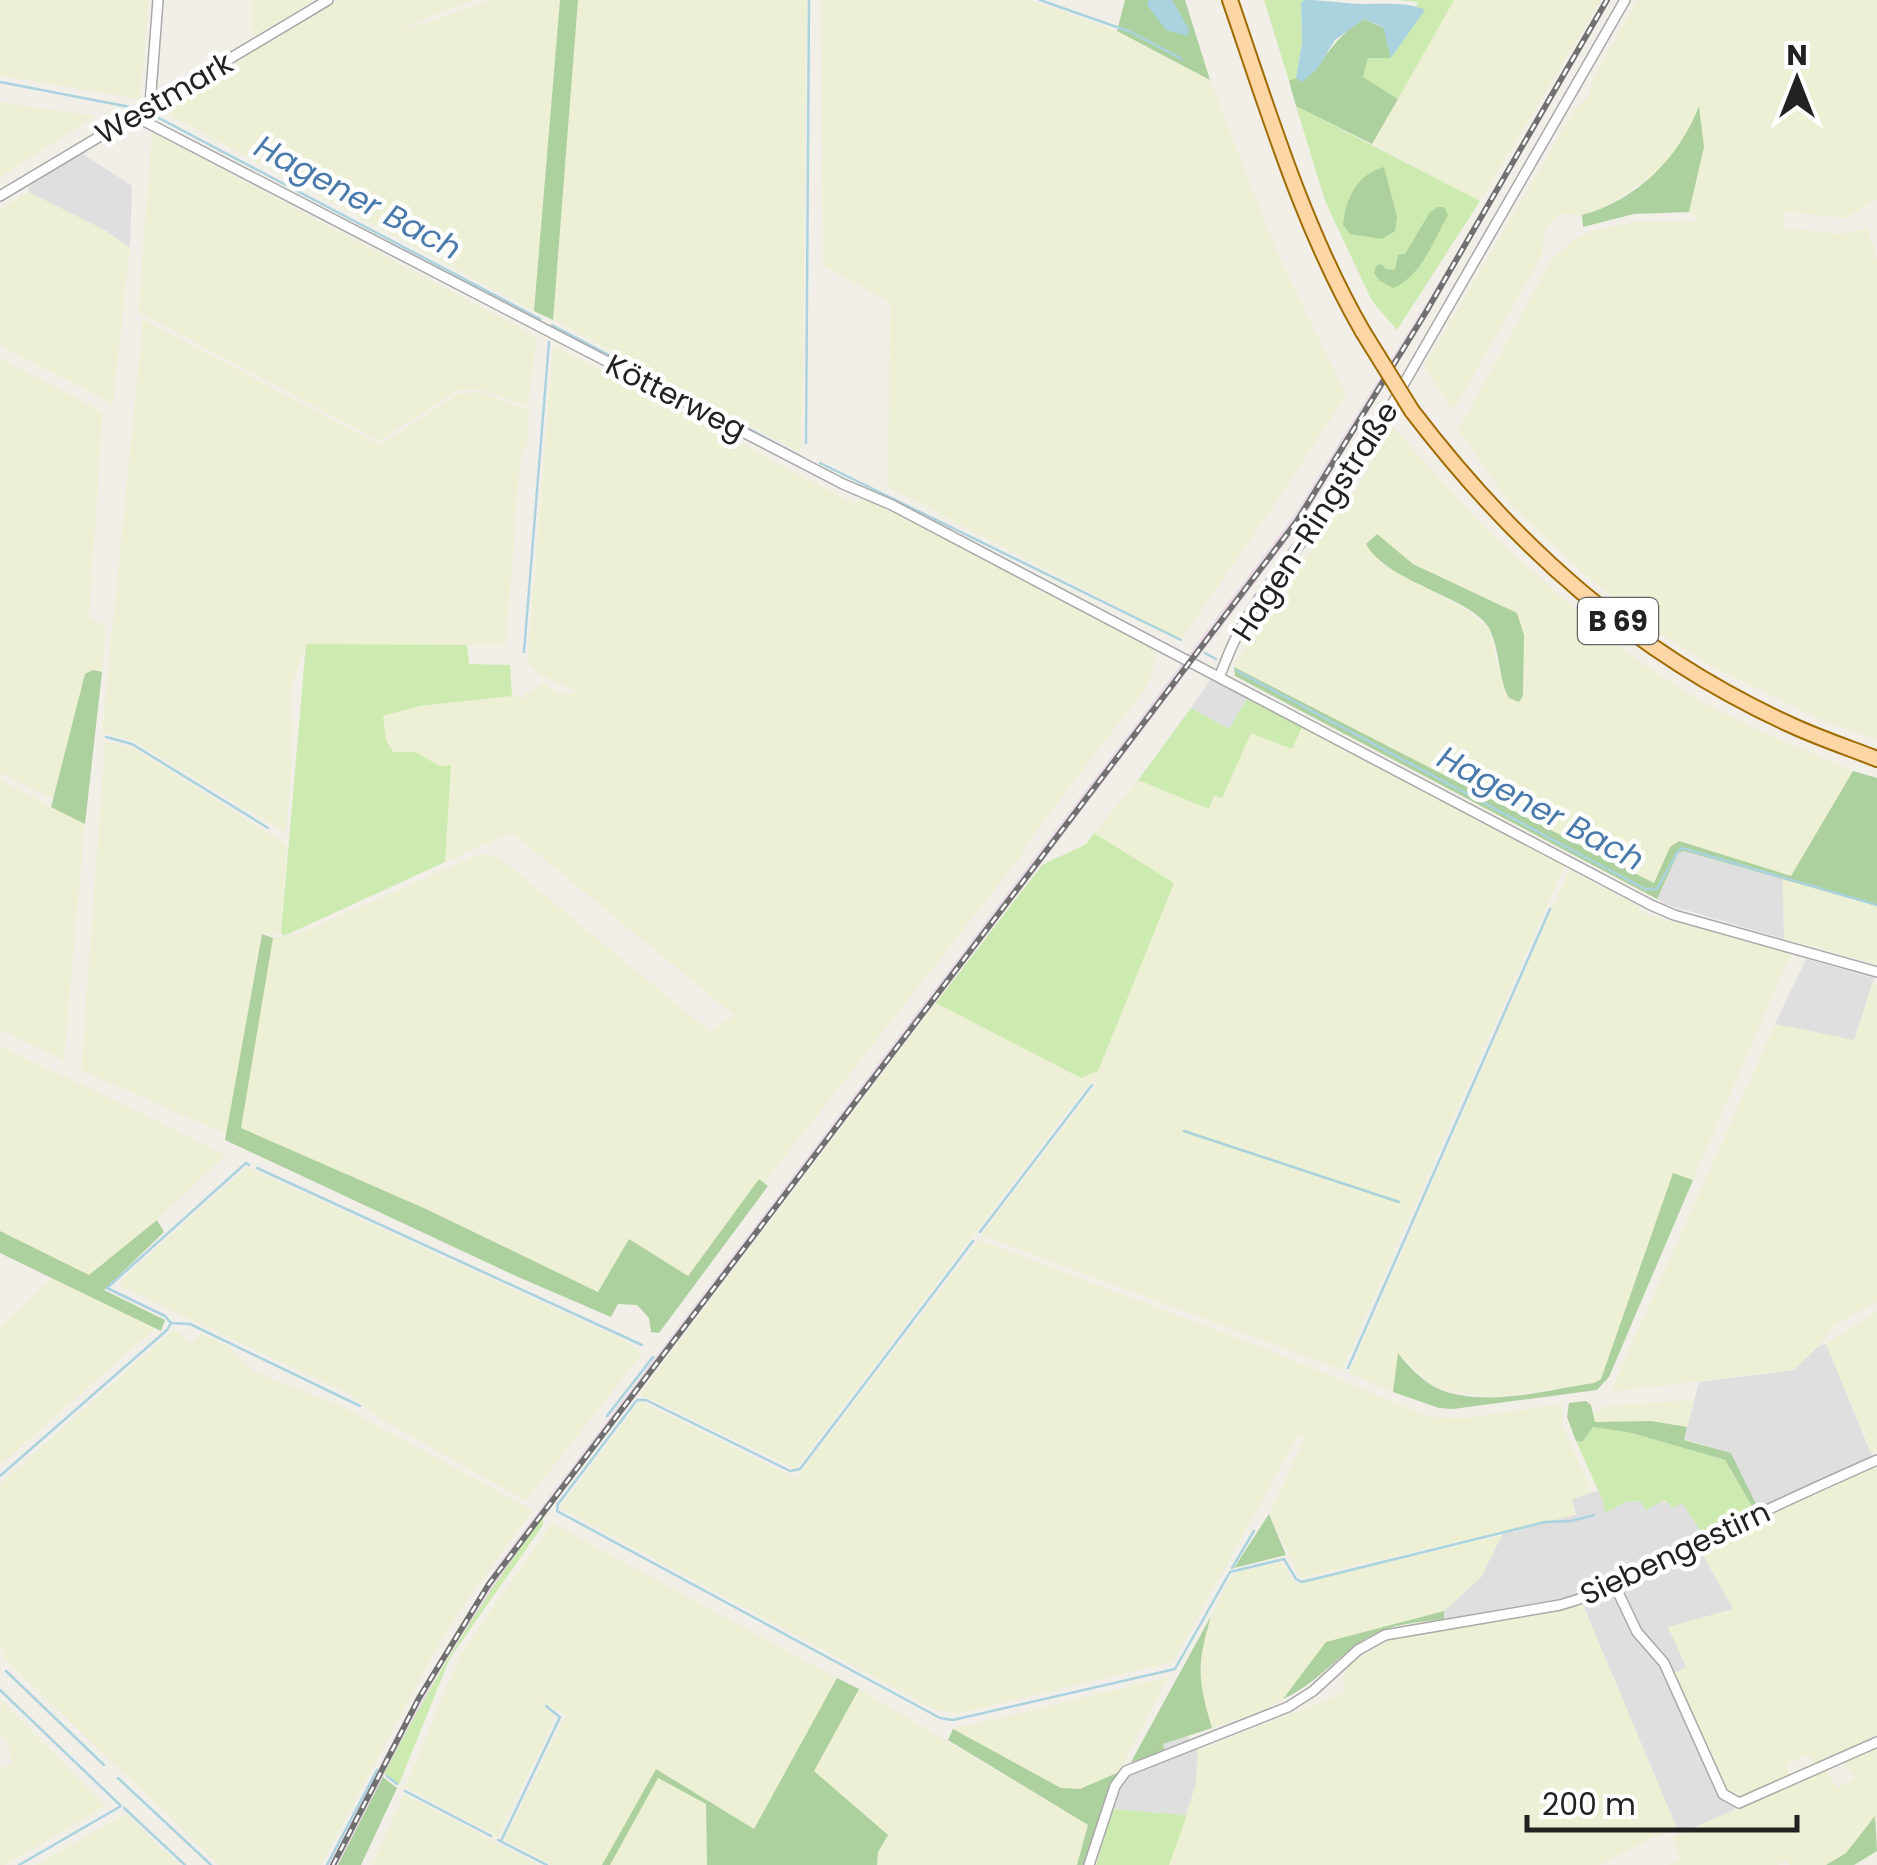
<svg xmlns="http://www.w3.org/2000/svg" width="1877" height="1865" viewBox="0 0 1877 1865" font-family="Poppins,sans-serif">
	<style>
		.residential { fill: #e0dfdf }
		.industrial { fill: #ebdbe8 }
		.farmland { fill: #eef0d5; fill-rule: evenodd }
		.grass { fill: #cdebb0 }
		.forest { fill: #add19e }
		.water { fill: #aad3df }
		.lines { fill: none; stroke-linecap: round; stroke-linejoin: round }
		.stream { stroke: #aad3df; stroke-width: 2.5 }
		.street-casing { stroke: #a9a9a9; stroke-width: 12 }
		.primary-casing { stroke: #a06b00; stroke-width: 18 }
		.street { stroke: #fff; stroke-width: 9 }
		.primary { stroke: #fcd6a4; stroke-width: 14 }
		.rail-casing { stroke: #707070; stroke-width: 6 }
		.rail { stroke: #fff; stroke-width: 2.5; stroke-dasharray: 8; stroke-linecap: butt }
		.primary-bridge-casing { stroke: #a06b00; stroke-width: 18; stroke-linecap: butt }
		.primary-bridge { stroke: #fcd6a4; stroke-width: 14 }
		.labels { text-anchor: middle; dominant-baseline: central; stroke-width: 9; stroke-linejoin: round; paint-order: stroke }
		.shield { fill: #fff; stroke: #646464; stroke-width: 2.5 }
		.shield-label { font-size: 28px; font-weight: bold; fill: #222 }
		.street-label { font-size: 30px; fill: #222; stroke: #fff }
		.water-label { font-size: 32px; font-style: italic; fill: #4a7aab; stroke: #fff }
	</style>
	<rect width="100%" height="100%" fill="#f2efe9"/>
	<path class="residential" d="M 82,153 L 132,186 L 130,248 L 106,231 L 28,192 L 29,186 Z
		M 1212,677 L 1248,697 L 1229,729 L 1191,708 Z
		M 1684,851 L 1783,879 L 1784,939 L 1665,904 L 1657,899 L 1678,853 Z
		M 1806,959 L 1874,978 L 1854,1041 L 1775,1024 Z
		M 1826,1344 L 1873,1458 L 1758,1508 L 1731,1453 L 1684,1439 L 1699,1382 L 1793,1370 L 1819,1346 Z
		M 1599,1490 L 1603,1501 L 1682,1502 L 1704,1536 L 1699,1548 L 1734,1609 L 1687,1668 L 1674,1674 L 1724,1792 L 1735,1810 L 1679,1834 L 1579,1595 L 1444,1619 L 1444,1611 L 1481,1577 L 1504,1530 L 1576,1515 L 1572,1499 Z
		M 1188,1736 L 1198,1750 L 1196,1784 L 1187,1815 L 1112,1809 L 1131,1762 L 1164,1753 L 1163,1744 Z"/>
	<path class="industrial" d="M 1606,0 L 1610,0 L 1488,212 L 1301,523 L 540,1520 L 445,1660 L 338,1865 L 329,1865 L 400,1726 L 499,1563 L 1293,517 L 1484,210 Z"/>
	<path class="farmland" d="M 0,0 L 149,0 L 140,99 L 0,76 Z
		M 251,0 L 314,0 L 255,37 L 251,27 Z
		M 339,0 L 476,0 L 429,17 L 395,33 L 490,0 L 560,0 L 534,311 L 158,109 Z
		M 578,0 L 807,0 L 802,441 L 799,452 L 553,320 Z
		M 821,0 L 1030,0 L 1117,31 L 1210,80 L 1275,247 L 1346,395 L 1280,497 L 1181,640 L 888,487 L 890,302 L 823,266 Z
		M 1454,0 L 1601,0 L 1480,201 L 1372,144 Z
		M 1637,0 L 1877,0 L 1877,199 L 1846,218 L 1785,212 L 1784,228 L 1840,234 L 1868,229 L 1877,261 L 1877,740 L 1821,720 L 1713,667 L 1647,626 L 1573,564 L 1511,505 L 1457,428 L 1464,420 L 1551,260 L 1572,241 L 1593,230 L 1635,222 L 1698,221 L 1689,212 L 1704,147 L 1698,109 L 1689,133 L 1663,169 L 1600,210 L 1582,215 L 1558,214 L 1550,224 L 1544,236 L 1542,256 L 1453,411 L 1424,366 L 1572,114 L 1589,95 L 1593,78 Z
		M 0,102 L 96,116 L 0,177 Z
		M 152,132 L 537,337 L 528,406 L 481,390 L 458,390 L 379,441 L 138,312 Z
		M 28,192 L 106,231 L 130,248 L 113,404 L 0,346 L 0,209 Z
		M 143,319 L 380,445 L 457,394 L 480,392 L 529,410 L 528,441 L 520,463 L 506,645 L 306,645 L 292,684 L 291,776 L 286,833 L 133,741 L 102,732 Z
		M 553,345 L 855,504 L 863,497 L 1131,632 L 1129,636 L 1157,653 L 1151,677 L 1144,690 L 1031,838 L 1022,855 L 764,1183 L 759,1180 L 687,1276 L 599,1292 L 426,1209 L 240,1128 L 273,938 L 298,934 L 473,857 L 486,854 L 499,857 L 710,1032 L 734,1015 L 512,833 L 445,862 L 450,766 L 440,766 L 415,752 L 393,752 L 386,740 L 383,716 L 419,706 L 512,696 L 523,698 L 526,693 L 544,684 L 558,693 L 579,693 L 537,673 L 529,665 L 528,653 Z
		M 0,358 L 103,412 L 89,617 L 106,627 L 102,672 L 93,670 L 85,675 L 53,799 L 0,773 Z
		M 1391,425 L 1485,528 L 1589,622 L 1649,668 L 1699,700 L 1754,728 L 1853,771 L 1791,876 L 1670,847 L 1654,883 L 1234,667 L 1263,613 L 1360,484 ZM 1377,535 L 1413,564 L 1517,613 L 1524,636 L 1523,696 L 1519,702 L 1499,671 L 1489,629 L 1468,611 L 1379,562 Z
		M 1302,727 L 1565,865 L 1342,1370 L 981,1235 L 1096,1085 L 1095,1080 L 1088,1084 L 796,1469 L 640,1394 L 936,1003 L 1081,1078 L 1174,884 L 1094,833 L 1138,780 L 1209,809 L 1215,795 L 1222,798 L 1251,732 L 1292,749 Z
		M 105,741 L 135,749 L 287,845 L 281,933 L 261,934 L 227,1135 L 81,1070 Z
		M 0,780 L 85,824 L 64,1060 L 0,1030 Z
		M 1569,870 L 1640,907 L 1639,910 L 1649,915 L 1791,953 L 1693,1180 L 1673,1173 L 1601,1379 L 1595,1383 L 1498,1397 L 1475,1395 L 1440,1389 L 1427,1381 L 1398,1354 L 1393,1392 L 1349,1373 Z
		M 1783,879 L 1877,906 L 1877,964 L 1784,939 Z
		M 1873,983 L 1877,984 L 1877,1301 L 1834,1326 L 1819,1346 L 1793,1370 L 1610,1392 L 1775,1024 L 1854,1040 Z
		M 0,1046 L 150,1117 L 226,1155 L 157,1220 L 89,1275 L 0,1231 Z
		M 247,1167 L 628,1342 L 642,1354 L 526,1501 L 378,1417 L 347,1393 L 122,1287 L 120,1281 Z
		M 979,1240 L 1274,1352 L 1429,1417 L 1465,1418 L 1562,1404 L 1562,1424 L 1592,1492 L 1572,1499 L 1576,1515 L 1300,1578 L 1269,1514 L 1305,1437 L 1299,1434 L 1173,1662 L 956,1714 L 933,1709 L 560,1508 L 640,1401 L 796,1478 Z
		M 52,1278 L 157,1327 L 0,1465 L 0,1327 Z
		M 1877,1311 L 1877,1450 L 1871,1452 L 1826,1344 Z
		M 174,1329 L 191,1343 L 201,1333 L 228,1346 L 253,1371 L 341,1406 L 533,1510 L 462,1607 L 433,1655 L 321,1865 L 219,1865 L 6,1660 L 0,1643 L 0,1484 Z
		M 1694,1400 L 1687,1427 L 1651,1421 L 1595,1422 L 1592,1415 L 1608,1405 Z
		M 1877,1464 L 1877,1738 L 1815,1765 L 1808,1755 L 1786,1764 L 1791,1777 L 1740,1798 L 1732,1796 L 1724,1792 L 1674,1673 L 1686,1667 L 1668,1627 L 1733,1609 L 1699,1548 Z
		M 552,1523 L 837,1678 L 754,1830 L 657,1769 L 603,1865 L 552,1865 L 504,1840 L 566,1715 L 534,1700 L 553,1713 L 554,1720 L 498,1837 L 405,1787 L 461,1653 Z
		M 1502,1535 L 1481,1577 L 1444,1611 L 1327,1642 L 1283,1699 L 1267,1709 L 1212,1728 L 1200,1687 L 1202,1651 L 1211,1616 L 1231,1577 L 1238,1572 L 1281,1562 L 1296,1584 Z
		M 1582,1603 L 1676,1826 L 1599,1865 L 1169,1865 L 1196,1784 L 1198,1750 L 1344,1693 L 1343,1677 L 1351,1663 L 1393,1638 L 1551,1613 Z
		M 1168,1677 L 1119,1772 L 1080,1789 L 1061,1788 L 953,1729 Z
		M 859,1689 L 1088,1825 L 1077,1865 L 877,1865 L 878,1852 L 814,1771 Z
		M 1,1700 L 106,1806 L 5,1865 L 0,1865 L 0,1769 L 12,1763 L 7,1739 L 0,1735 Z
		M 1877,1747 L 1877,1819 L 1875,1817 L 1846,1854 L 1826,1865 L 1790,1865 L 1787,1860 L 1777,1865 L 1667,1865 L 1678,1860 L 1679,1857 L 1672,1837 L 1826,1770 L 1837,1788 L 1854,1779 L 1844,1761 Z
		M 657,1777 L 706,1804 L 707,1865 L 610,1865 Z
		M 404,1794 L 538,1865 L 372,1865 Z
		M 126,1814 L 180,1865 L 35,1865 Z"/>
	<path class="grass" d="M 1264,0 L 1305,0 L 1301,3 L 1302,43 L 1296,78 L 1289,81 Z
		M 1397,0 L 1454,0 L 1398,99 L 1363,77 L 1368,58 L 1391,58 L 1418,2 Z
		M 1296,106 L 1480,201 L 1397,330 L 1372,301 L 1325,201 Z
		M 306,644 L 467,645 L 469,664 L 510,665 L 512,696 L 419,706 L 383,716 L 386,740 L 393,752 L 415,752 L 440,766 L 451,765 L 445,862 L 284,936 L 281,933 Z
		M 1248,697 L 1302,727 L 1292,749 L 1251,733 L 1222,798 L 1214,796 L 1209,809 L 1138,780 L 1191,708 L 1229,729 Z
		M 1094,833 L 1174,883 L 1098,1071 L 1081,1078 L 936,1003 L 1042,865 L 1086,844 Z
		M 1593,1427 L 1632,1433 L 1725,1460 L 1754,1510 L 1704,1536 L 1682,1503 L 1672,1508 L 1665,1500 L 1646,1510 L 1640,1501 L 1625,1502 L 1605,1513 L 1603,1501 L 1576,1441 L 1582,1442 Z
		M 543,1517 L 543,1525 L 450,1658 L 399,1784 L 384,1774 C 431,1683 482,1598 543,1517 Z
		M 1112,1809 L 1187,1815 L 1169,1865 L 1096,1865 Z"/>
	<path class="forest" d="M 560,0 L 578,0 L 553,320 L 534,311 Z
		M 1125,0 L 1185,0 L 1210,80 L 1117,31 Z
		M 1364,19 L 1384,28 L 1391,58 L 1368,58 L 1363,77 L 1398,99 L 1372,144 L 1296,106 L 1289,81 L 1296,78 L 1302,81 C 1327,60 1333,37 1364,19 Z
		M 1699,106 L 1704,147 L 1689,212 L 1634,214 L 1583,227 L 1582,215 C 1637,200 1679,158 1699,106 Z
		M 1384,167 L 1397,217 L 1395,231 L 1382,239 L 1350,234 L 1343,225 C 1346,198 1356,175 1384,167 Z
		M 1438,207 L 1444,207 L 1448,215 C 1434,240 1421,277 1393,288 L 1380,281 L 1374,273 L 1376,266 L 1381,264 L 1386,269 L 1395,270 L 1398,255 L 1405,254 L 1430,212 Z
		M 1377,534 L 1413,564 L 1517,613 L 1524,635 L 1523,696 L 1519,702 L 1509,698 L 1505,690 C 1499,671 1498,645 1489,628 C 1470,596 1387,583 1366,544 Z
		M 1234,667 L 1654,883 L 1670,847 L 1679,841 L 1791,876 L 1853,771 L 1877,778 L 1877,906 L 1684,851 L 1678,853 L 1657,899 L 1235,676 Z
		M 93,670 L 102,672 L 85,824 L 51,807 L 85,674 Z
		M 262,934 L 273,938 L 241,1128 L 426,1209 L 598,1292 L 629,1239 L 688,1276 L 759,1179 L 768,1186 L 659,1333 L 651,1332 L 649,1318 L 637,1305 L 618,1304 L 611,1317 L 518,1277 L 225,1140 Z
		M 1673,1173 L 1693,1180 L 1609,1377 L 1597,1390 L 1453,1409 L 1439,1408 L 1393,1392 L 1398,1353 C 1408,1366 1423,1382 1439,1389 C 1486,1408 1546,1390 1594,1383 L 1601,1379 Z
		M 157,1220 L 164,1232 L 104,1290 L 165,1320 L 161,1331 L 0,1253 L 0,1231 L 89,1275 Z
		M 1586,1401 L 1591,1405 L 1595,1422 L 1651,1421 L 1687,1427 L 1684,1440 L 1731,1453 L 1758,1508 L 1754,1510 L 1725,1460 L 1632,1433 L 1593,1427 L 1582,1442 L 1576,1441 L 1567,1417 L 1569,1403 Z
		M 1269,1514 L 1286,1555 L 1234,1568 Z
		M 1444,1611 L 1444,1619 C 1423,1622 1400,1623 1381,1631 C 1344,1646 1320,1683 1283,1699 L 1326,1642 Z
		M 1211,1616 C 1197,1665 1197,1678 1212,1728 L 1163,1744 L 1165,1753 L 1131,1762 Z
		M 837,1678 L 859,1689 L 814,1771 L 888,1835 L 878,1852 L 877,1865 L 707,1865 L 706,1804 L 658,1778 L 610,1865 L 602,1865 L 656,1769 L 754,1829 Z
		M 953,1729 L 1061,1788 L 1080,1789 L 1119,1772 L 1085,1865 L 1077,1865 L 1088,1825 L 948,1740 Z
		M 383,1777 L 397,1788 L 361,1865 L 338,1865 Z
		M 1875,1816 L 1877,1851 L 1854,1865 L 1826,1865 L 1846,1853 Z"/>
	<path class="water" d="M 1148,0 L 1172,0 L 1189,29 L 1187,36 L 1166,30 L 1147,5 Z
		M 1305,0 C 1320,0 1332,2 1346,3 C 1371,6 1405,0 1425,10 L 1391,58 L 1383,27 L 1364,19 L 1335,40 L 1317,69 L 1302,82 L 1296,78 L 1302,43 L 1301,2 Z"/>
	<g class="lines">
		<path class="stream" d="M 1040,0 L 1131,32 L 1182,59
			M 0,82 L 135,108
			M 155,116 L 540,319
			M 552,325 L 802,457
			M 806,443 L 809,0
			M 820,463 L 1181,640
			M 524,652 L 549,342
			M 1205,653 L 1216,659
			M 1237,671 L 1645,889 L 1657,889 L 1678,851 L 1682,848 L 1877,905
			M 106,737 L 132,744 L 268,828
			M 1184,1131 L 1399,1202
			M 257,1168 L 642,1345
			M 980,1232 L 1092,1085
			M 973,1241 L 800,1469 L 790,1471 L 646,1400 L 637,1400 L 558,1504 L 557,1511 L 940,1718 L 953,1720 L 1175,1669 L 1230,1572 L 1284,1559 L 1296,1579 L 1302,1582 L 1545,1522 L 1571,1521 L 1594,1515
			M 171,1323 L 190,1324 L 360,1406
			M 1348,1368 L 1550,909
			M 607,1416 L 653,1357
			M 0,1476 L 167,1330 L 171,1323 L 165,1316 L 107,1288 L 246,1163 L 249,1165
			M 1232,1568 L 1254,1531
			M 6,1671 L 104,1765
			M 0,1690 L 121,1806 L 19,1865
			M 387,1776 L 397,1784
			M 118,1778 L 211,1865
			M 405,1791 L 491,1836
			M 124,1808 L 185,1865
			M 498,1840 L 547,1865
			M 501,1841 L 560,1717 L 546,1706
			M 327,1865 L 377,1770"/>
		<defs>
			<path id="street" d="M 150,105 L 158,0
				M 136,113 L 140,119 L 843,484 L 892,505 L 1651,905 L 1674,915 L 1877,972
				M 0,196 L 328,0
				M 1220,675 C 1226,661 1231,646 1239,632 C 1269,575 1318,528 1353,472 L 1625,0
				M 1615,1586 L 1637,1632 L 1664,1663 L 1723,1794 L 1739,1803 L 1877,1742
				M 1089,1865 L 1115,1786 L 1126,1771 L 1288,1707 L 1313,1691 L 1358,1650 L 1385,1635 L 1560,1605 C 1617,1589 1669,1559 1722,1532 C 1773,1506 1825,1483 1877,1460"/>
			<path id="primary" d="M 1230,0 C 1269,113 1303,228 1363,332
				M 1412,411 C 1516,547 1635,654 1791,725 C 1819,738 1849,748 1877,759"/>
		</defs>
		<use href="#street" class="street-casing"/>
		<use href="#primary" class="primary-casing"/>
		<use href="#street" class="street"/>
		<use href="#primary" class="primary"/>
		<defs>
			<path id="rail" d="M 333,1865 L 419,1698 L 489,1584 L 1297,521 L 1426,312 L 1607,0"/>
		</defs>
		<use href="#rail" class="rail-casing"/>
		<use href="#rail" class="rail"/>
		<defs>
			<path id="primary-bridge" d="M 1363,332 L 1412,411"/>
		</defs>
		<use href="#primary-bridge" class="primary-bridge-casing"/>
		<use href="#primary-bridge" class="primary-bridge"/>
	</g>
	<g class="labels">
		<rect class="shield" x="1578" y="598" width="80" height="46" rx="8"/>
		<g class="shield-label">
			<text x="1618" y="621">B 69</text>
		</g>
		<g class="street-label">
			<text transform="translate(164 98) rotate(-30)">Westmark</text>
			<text transform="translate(676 397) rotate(27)">Kötterweg</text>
			<text transform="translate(1315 521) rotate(-57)">Hagen-Ringstraße</text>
			<text transform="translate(1675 1553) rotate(-25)">Siebengestirn</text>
		</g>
		<g class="water-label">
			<text transform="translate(358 197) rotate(28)">Hagener Bach</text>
			<text transform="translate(1541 808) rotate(28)">Hagener Bach</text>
		</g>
	</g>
	<g transform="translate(1797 80)" stroke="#ffffff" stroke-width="8" paint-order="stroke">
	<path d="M0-8L18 38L0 25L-18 38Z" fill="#222222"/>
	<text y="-15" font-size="28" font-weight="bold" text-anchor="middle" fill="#222222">N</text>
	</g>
	<path d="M1527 1815v15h270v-15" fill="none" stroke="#222222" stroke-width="5"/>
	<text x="1542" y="1815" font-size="30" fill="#222222" stroke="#ffffff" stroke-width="8" paint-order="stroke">200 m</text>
</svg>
